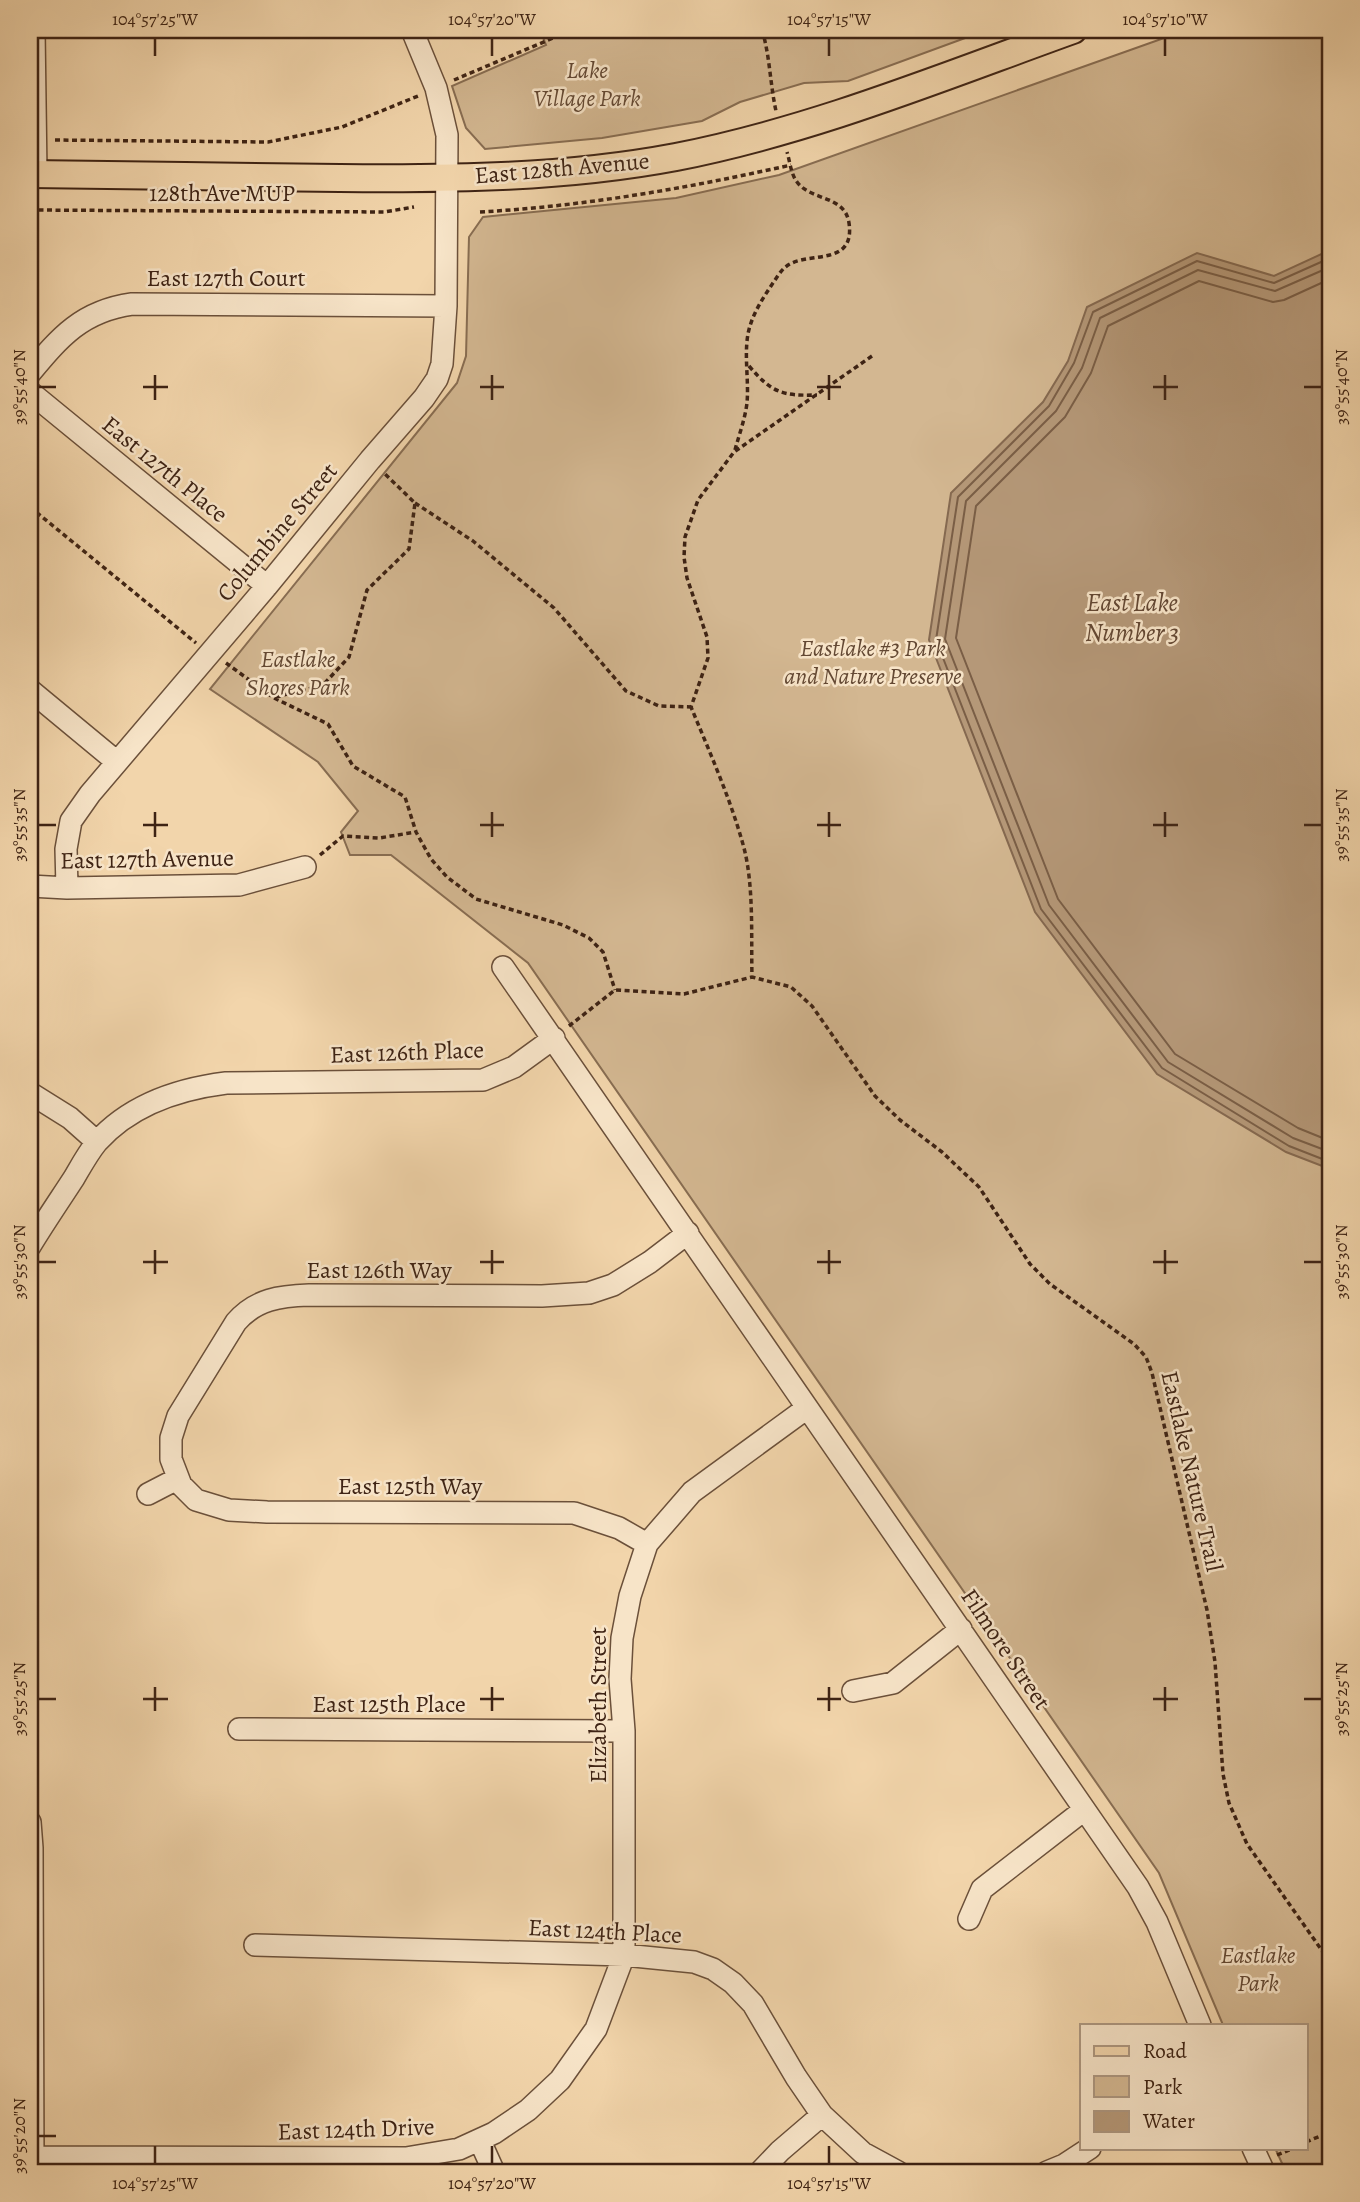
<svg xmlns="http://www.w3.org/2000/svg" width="1360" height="2202" viewBox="0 0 1360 2202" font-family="Alegreya,serif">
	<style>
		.green { fill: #d3b791; stroke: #886d52; stroke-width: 2 }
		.water { fill: #b59878; stroke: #856950; stroke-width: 2 }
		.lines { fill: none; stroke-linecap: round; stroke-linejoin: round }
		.shore { stroke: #7a5e46; stroke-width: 2 }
		.minor-casing { stroke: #6b503a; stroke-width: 24 }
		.major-casing { stroke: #3e2314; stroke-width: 30 }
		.path { stroke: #3e2314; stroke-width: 3.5; stroke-dasharray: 5 3.5; stroke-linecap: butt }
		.minor { stroke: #f7e4c8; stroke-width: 21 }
		.major { stroke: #f2d5ab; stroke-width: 26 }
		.ticks { fill: none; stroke: #3e2314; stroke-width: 2.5 }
		.labels { text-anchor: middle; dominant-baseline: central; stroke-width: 5; stroke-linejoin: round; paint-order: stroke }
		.park-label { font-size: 24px; font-style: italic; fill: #634833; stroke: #f7e4c8 }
		.street-label { font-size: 24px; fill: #3e2314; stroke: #f7e4c8 }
		.water-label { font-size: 26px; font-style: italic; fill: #624632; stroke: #f7e4c8 }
		.neatline { fill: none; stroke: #3e2314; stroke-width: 2.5 }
		.ticks-label { font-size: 18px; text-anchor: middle; fill: #3e2314 }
	</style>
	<rect width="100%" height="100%" fill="#f2d5ab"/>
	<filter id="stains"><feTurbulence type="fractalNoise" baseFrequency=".00286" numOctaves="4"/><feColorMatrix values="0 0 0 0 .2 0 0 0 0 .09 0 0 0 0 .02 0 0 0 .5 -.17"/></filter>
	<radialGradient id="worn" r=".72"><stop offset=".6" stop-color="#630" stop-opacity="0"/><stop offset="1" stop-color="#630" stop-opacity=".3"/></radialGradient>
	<path class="green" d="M 540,30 L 987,30 L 848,81 L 804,83 L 740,102 L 702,121 L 602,138 L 485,149 L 466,128 L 452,86 L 546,45 Z
		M 1206,30 L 1330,30 L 1330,2172 L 1286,2172 L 1275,2148 L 1306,2148 L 1306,2025 L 1223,2025 L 1159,1873 L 528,963 L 391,855 L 350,855 L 341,832 L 358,811 L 318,762 L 210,689 L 457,383 L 466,356 L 469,237 L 483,217 L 676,198 L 779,175 L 1164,38 Z"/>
	<path class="water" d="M 1330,247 L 1330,1169 L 1286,1152 L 1157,1074 L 1035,912 L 929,640 L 951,493 L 1043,402 L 1068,361 L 1087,307 L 1197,253 L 1274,276 L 1328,251 Z"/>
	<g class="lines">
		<path class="shore" d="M 1330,258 L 1274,283 L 1197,261 L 1093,312 L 1074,363 L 1049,406 L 958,497 L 936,640 L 1041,909 L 1162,1068 L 1289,1146 L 1330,1162
			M 1330,267 L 1275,291 L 1198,270 L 1100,318 L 1082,368 L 1056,411 L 966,501 L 945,639 L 1049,905 L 1168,1062 L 1293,1138 L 1330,1152
			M 1330,279 L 1284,300 L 1273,302 L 1199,281 L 1108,326 L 1091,373 L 1065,417 L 976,506 L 956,638 L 1058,899 L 1175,1054 L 1298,1128 L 1330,1141"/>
		<defs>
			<path id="minor" d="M 34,30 L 36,174
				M 30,373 C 60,337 82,311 132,304 L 446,306
				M 30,392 L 267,586
				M 30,690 L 117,762
				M 30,886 L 67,888 L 239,885 L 305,867
				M 67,888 L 66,849 L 71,821 L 90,794 L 267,586 L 370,460 L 424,398 L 437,379 L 442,364 L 446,306 L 447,135 L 436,88 L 412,30
				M 503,967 L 1138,1887 L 1157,1922 L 1200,2025
				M 30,1093 L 70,1118 L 97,1142
				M 30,1246 C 44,1223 59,1201 74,1178 C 81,1166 88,1153 97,1142 C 130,1105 178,1089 226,1083 L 483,1080 L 514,1067 L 554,1038
				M 148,1494 L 177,1479
				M 647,1544 L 619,1528 L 574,1513 L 267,1512 L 229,1510 L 196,1500 L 181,1485 L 171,1459 L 171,1438 L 178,1416 L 236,1322 C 256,1299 280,1296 309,1295 L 542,1296 L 589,1293 L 613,1285 L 650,1262 L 688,1233
				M 853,1691 L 893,1683 L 961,1629
				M 239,1729 L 624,1731
				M 30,1822 L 32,1848 L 33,2172
				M 969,1919 L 982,1889 L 1084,1810
				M 255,1945 L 624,1955 L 694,1962 L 713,1969 L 733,1983 L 753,2004 L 796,2077 L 822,2115 L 863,2153 L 898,2172
				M 480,2141 L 494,2172
				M 1253,2148 L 1264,2172
				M 33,2157 L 406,2158 L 459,2149 L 494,2133 L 528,2110 L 560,2080 L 596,2029 L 624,1955 L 624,1731 L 620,1679 L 622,1638 L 630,1596 L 647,1544 L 692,1492 L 807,1408
				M 760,2172 L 780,2151 L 822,2115
				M 1047,2172 L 1064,2165 L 1090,2148"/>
			<path id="major" d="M 30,174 C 133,175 237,177 340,178 C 452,179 565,178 676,157 C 814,130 942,77 1073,30"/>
		</defs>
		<use href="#minor" class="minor-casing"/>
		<use href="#major" class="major-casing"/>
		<path class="path" d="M 762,30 C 770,56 770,84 776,111
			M 454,80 L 572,30
			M 55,140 L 268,142 L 342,127 L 418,96
			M 30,210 L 384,212 L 414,207
			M 480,212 C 586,206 688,188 791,165
			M 872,356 L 734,452 L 698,500 L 685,537 L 684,557 L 687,578 L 707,637 L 708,658 L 691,707 C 710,753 731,800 744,848 C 754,887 751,937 752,977 L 791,987 L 812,1006 L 875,1096 L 900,1120 L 942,1152 L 979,1187 L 1030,1264 L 1050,1284 L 1134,1344 L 1146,1357 L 1152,1373 L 1207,1610 L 1215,1662 L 1223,1774 L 1229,1803 L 1247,1844 L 1330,1962
			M 749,366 C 772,393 782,396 817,395
			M 735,450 C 739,435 745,419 747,403 C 749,381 744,356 748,334 C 752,313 765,295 777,277 C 781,271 785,266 792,263 C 814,253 855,264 849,223 C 845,195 811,201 797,182 C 791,174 790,162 787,152
			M 415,503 L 473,541 L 554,608 L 626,691 L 659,706 L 691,707
			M 30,507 L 196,643
			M 226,663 L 274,698 L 328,724 L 353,766 L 405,797 L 416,832 L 431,859 L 447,877 L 476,899 L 563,925 L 589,938 L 603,952 L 615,990
			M 276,697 L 323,685 L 349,657 L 367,590 L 409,549 L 415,503 L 385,474
			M 320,855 L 343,836 L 379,838 L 416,832
			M 569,1026 L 615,990 L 684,994 L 752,977
			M 1306,2142 L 1330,2132
			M 1277,2155 L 1294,2148"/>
		<use href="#minor" class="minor"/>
		<use href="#major" class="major"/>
	</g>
	<path class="ticks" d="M 155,38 L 155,56M 492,38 L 492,56M 829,38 L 829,56M 1165,38 L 1165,56M 155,375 L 155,400M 492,375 L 492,400M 829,375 L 829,400M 1165,375 L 1165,400M 38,387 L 56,387M 143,387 L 168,387M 480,387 L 504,387M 817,387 L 841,387M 1153,387 L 1178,387M 1304,387 L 1322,387M 155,812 L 155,837M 492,812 L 492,837M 829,812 L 829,837M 1165,812 L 1165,837M 38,825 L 56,825M 143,825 L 168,825M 480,825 L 504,825M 817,825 L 841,825M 1153,825 L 1178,825M 1304,825 L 1322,825M 155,1250 L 155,1274M 492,1250 L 492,1274M 829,1250 L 829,1274M 1165,1250 L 1165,1274M 38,1262 L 56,1262M 143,1262 L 168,1262M 480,1262 L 504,1262M 817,1262 L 841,1262M 1153,1262 L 1178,1262M 1304,1262 L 1322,1262M 155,1687 L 155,1711M 492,1687 L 492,1711M 829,1687 L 829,1711M 1165,1687 L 1165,1711M 38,1699 L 56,1699M 143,1699 L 168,1699M 480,1699 L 504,1699M 817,1699 L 841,1699M 1153,1699 L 1178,1699M 1304,1699 L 1322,1699M 38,2136 L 56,2136M 155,2146 L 155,2164M 492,2146 L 492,2164M 829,2146 L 829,2164"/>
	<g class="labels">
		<g class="park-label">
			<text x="587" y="70">Lake<tspan x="587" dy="28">Village Park</tspan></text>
			<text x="873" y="648">Eastlake #3 Park<tspan x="873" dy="28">and Nature Preserve</tspan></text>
			<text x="298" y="659">Eastlake<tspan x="298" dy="28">Shores Park</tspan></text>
			<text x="1258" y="1955">Eastlake<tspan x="1258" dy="28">Park</tspan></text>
		</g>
		<g class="street-label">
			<text transform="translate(562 168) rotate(-5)">East 128th Avenue</text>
			<text x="222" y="193">128th Ave MUP</text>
			<text x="226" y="278">East 127th Court</text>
			<text transform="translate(165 469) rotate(39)">East 127th Place</text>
			<text transform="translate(277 532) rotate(-50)">Columbine Street</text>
			<text transform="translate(147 859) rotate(-1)">East 127th Avenue</text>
			<text transform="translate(407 1052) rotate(-2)">East 126th Place</text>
			<text x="379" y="1270">East 126th Way</text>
			<text transform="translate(1192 1471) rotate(77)">Eastlake Nature Trail</text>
			<text x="410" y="1486">East 125th Way</text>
			<text transform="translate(1006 1649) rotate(56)">Filmore Street</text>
			<text x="389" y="1704">East 125th Place</text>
			<text transform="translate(598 1705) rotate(-90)">Elizabeth Street</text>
			<text transform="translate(605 1931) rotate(3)">East 124th Place</text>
			<text transform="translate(356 2129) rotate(-2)">East 124th Drive</text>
		</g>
		<g class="water-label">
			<text x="1132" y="602">East Lake<tspan x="1132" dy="30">Number 3</tspan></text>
		</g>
	</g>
	<rect width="1360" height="2202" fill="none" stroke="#f2d5ab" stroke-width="77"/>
	<rect x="1080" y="2024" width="228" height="126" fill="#f7e4c8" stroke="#ad9780" stroke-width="2"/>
	<rect x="1094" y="2046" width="35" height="10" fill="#f2d5ab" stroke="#ad9780" stroke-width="2"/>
	<text x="1143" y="2058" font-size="21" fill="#3e2314">Road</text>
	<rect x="1094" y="2076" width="35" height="21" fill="#d3b791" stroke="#ad9780" stroke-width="2"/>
	<text x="1143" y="2094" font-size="21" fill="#3e2314">Park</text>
	<rect x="1094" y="2111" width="35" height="21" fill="#b59878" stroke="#ad9780" stroke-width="2"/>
	<text x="1143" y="2128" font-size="21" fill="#3e2314">Water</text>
	<rect x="38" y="38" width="1284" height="2126" class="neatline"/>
	<g class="ticks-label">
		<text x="155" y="25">104°57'25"W</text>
		<text x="492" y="25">104°57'20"W</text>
		<text x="829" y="25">104°57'15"W</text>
		<text x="1165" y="25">104°57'10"W</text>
		<text transform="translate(19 387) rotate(-90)" y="6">39°55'40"N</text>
		<text transform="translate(1341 387) rotate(-90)" y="6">39°55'40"N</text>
		<text transform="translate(19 825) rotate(-90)" y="6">39°55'35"N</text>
		<text transform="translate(1341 825) rotate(-90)" y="6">39°55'35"N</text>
		<text transform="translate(19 1262) rotate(-90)" y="6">39°55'30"N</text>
		<text transform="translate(1341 1262) rotate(-90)" y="6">39°55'30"N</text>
		<text transform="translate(19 1699) rotate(-90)" y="6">39°55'25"N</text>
		<text transform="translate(1341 1699) rotate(-90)" y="6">39°55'25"N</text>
		<text transform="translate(19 2136) rotate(-90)" y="6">39°55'20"N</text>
		<text x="155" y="2189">104°57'25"W</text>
		<text x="492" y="2189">104°57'20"W</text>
		<text x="829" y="2189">104°57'15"W</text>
	</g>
	<rect width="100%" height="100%" filter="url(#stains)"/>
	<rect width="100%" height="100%" fill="url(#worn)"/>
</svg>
